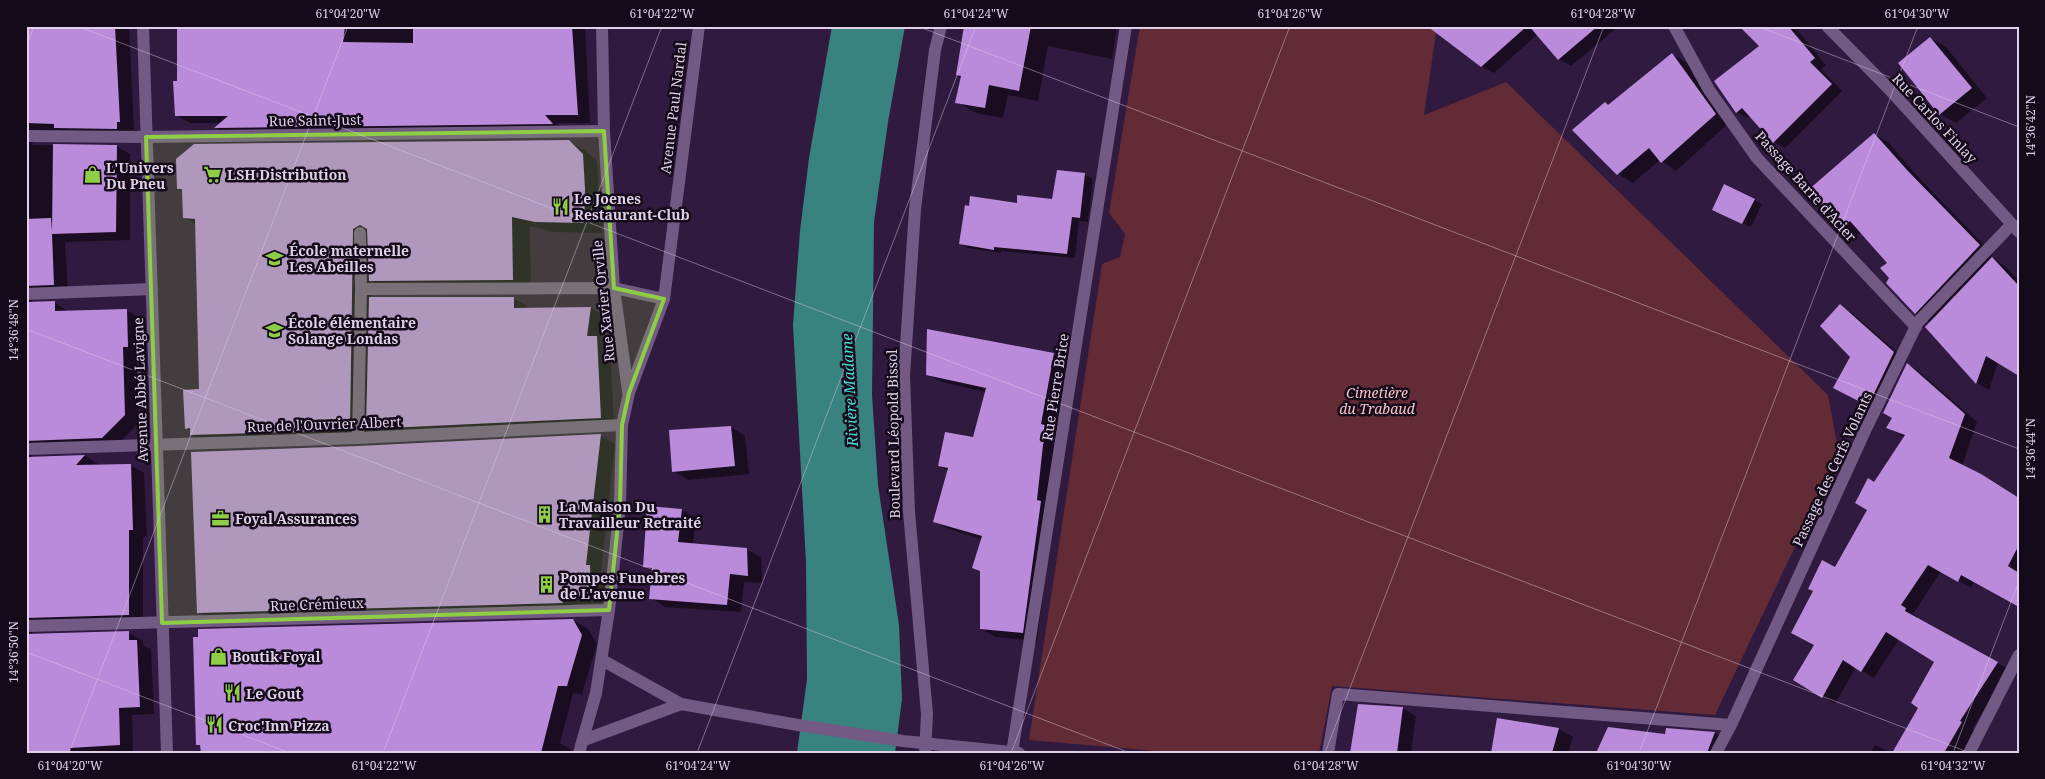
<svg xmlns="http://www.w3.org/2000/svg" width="2045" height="779" viewBox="0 0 2045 779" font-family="'Noto Serif',serif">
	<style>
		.green { fill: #622b35 }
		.water { fill: #38837f }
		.shadow { fill: #0007 }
		.building { fill: #ba8bda }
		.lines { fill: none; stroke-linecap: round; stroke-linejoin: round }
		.service { stroke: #735a85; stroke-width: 12 }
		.minor { stroke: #735a85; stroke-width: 12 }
		.tertiary { stroke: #735a85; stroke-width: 12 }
		.secondary { stroke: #735a85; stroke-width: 12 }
		.marked { fill: #8dce44; fill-opacity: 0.2; stroke: #8dce44; stroke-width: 4; stroke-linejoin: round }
		.ticks { fill: none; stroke: #ded0e8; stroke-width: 1; stroke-opacity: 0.45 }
		.labels { text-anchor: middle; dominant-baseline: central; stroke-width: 5; stroke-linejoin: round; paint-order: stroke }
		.street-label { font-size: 14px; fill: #ded0e8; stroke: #140a1a }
		.poi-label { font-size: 14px; font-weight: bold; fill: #ded0e8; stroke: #140a1a; text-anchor: start }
		.park-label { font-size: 14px; font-style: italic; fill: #f8c3c9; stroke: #140a1a }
		.water-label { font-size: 15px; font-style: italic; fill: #4addd7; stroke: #140a1a }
		.neatline { fill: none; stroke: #ded0e8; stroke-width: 2 }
		.ticks-label { font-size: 12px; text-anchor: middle; fill: #ded0e8 }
	</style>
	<rect width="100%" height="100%" fill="#311a3f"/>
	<path class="green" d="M 1140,26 L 1437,26 L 1424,115 L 1506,82 L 1828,395 L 1839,454 L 1715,715 L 1332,686 L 1319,753 L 1179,753 L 1029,740 L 1102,264 L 1120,257 L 1125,234 L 1109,213 Z"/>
	<path class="water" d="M 832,26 L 905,26 L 888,122 L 874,222 L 873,312 L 872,395 L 878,485 L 899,625 L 902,699 L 895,753 L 797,753 L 807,679 L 806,562 L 793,325 L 800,231 L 809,158 Z"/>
	<path class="shadow" d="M 26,26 L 129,26 L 134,130 L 131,130 L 130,136 L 36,137 L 32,144 L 32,145 L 116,146 L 130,154 L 130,240 L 65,242 L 68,292 L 35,295 L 31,303 L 54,302 L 69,312 L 126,310 L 140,318 L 141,354 L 136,355 L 139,423 L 116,446 L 35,450 L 31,458 L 85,456 L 98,464 L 97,466 L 130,465 L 144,473 L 147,537 L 143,537 L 143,622 L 35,627 L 31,635 L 129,633 L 143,641 L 143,645 L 151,649 L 154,714 L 132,715 L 133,752 L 26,753 Z
		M 178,26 L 585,26 L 590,123 L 557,123 L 565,131 L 229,135 L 216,128 L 221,123 L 190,123 L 176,115 L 178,82 Z
		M 976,26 L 1117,26 L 1112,59 L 1048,46 L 1038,101 L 1008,95 L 1003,118 L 976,113 L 957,102 L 962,78 L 957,75 Z
		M 1450,26 L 1619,26 L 1571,66 L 1559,59 L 1538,34 L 1494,73 L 1481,66 Z
		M 1741,26 L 1789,26 L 1798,31 L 1826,65 L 1821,69 L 1842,91 L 1785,148 L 1774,142 L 1750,116 L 1748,118 L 1737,112 L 1761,46 Z
		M 1930,38 L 1946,47 L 1987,98 L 1956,123 L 1940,114 Z
		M 1673,55 L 1687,63 L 1730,122 L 1676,171 L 1660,160 L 1633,183 L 1618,174 L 1574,130 L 1609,106 Z
		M 1874,134 L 1888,142 L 1920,179 L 1993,254 L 1990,257 L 2005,266 L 2019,281 L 2019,375 L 1998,362 L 1989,390 L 1977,383 L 1927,327 L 1931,322 L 1915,313 L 1891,277 L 1889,264 L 1861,232 L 1857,235 L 1843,228 Z
		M 569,141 L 587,152 L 597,161 L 599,201 L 603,203 L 602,233 L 554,232 L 530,226 L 531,290 L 388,291 L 370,280 L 371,298 L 513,298 L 527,306 L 527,309 L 591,308 L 605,316 L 601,340 L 610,345 L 614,425 L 381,437 L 368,429 L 368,440 L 209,445 L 191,435 L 191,431 L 186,428 L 201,390 L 197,225 L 184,218 L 184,191 L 178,188 Z
		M 1058,171 L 1085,175 L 1093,179 L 1088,222 L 1079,221 L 1075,258 L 1002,251 L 1001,253 L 968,248 L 960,243 L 1018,204 L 1053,200 Z
		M 1754,200 L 1762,204 L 1751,227 L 1721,214 Z
		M 1840,306 L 1852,313 L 1906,360 L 1881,411 L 1847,394 L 1851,357 Z
		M 1053,354 L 1068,362 L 1055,431 L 1062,435 L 1054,510 L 1037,641 L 996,637 L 981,629 L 981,572 L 974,568 L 982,539 L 948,529 L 934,521 L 948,471 L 939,465 L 974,439 L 986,392 L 942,382 L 928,374 Z
		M 1908,365 L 1920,372 L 1977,422 L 1962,466 L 2017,498 L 2019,495 L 2019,606 L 1974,581 L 1971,588 L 1941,571 L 1913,614 L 1918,617 L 1917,619 L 2010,670 L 1972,729 L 1978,732 L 1970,746 L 1978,750 L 1977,753 L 1893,753 L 1920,708 L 1936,662 L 1899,639 L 1874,678 L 1856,667 L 1835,704 L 1795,680 L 1815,645 L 1835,569 L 1868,510 L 1875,483 L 1905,437 L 1888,428 L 1893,418 Z
		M 731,427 L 745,436 L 749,474 L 688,480 L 673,471 Z
		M 600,435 L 615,444 L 601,572 L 605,574 L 606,603 L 572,604 L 577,611 L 214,621 L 198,612 Z
		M 682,510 L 696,518 L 693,544 L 746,549 L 761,557 L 762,583 L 744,582 L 741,612 L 665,607 L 651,598 L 653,572 L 644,567 Z
		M 573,620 L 588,629 L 597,644 L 582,694 L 573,693 L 560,743 L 572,750 L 569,753 L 202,753 L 202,747 L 198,745 Z
		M 1402,708 L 1416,716 L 1411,753 L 1345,753 L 1351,751 Z
		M 1559,729 L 1573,737 L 1568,753 L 1492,753 Z
		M 1714,733 L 1726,740 L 1721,753 L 1598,753 Z
		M 1875,745 L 1892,753 L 1871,753 Z"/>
	<path class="building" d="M 26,26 L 115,26 L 120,122 L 117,122 L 117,129 L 54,128 L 54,124 L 26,123 Z
		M 177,26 L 345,26 L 343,42 L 413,43 L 413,26 L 572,26 L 578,115 L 545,115 L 553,124 L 214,128 L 228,116 L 175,116 L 173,81 L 177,81 Z
		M 964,26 L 1031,26 L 1019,91 L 989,85 L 985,108 L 955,103 L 961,76 L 956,75 Z
		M 1427,26 L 1527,26 L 1481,67 Z
		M 1529,26 L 1598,26 L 1558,60 Z
		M 1739,26 L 1788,26 L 1815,58 L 1810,62 L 1832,84 L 1773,143 L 1742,108 L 1736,113 L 1714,81 L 1759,46 Z
		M 1930,37 L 1972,88 L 1939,115 L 1898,63 Z
		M 1672,53 L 1716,114 L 1661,163 L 1649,148 L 1617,175 L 1572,130 L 1605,102 L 1608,105 Z
		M 1874,133 L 1907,170 L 1980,245 L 1915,314 L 1886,283 L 1889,278 L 1880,268 L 1887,263 L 1850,221 L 1843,229 L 1807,191 Z
		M 569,140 L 583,154 L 585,189 L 584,223 L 535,222 L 512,217 L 513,280 L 369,281 L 367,229 L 360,225 L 353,229 L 350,430 L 190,435 L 190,428 L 185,429 L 183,390 L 199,389 L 195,219 L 183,218 L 182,189 L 177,189 L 176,159 L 194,144 Z
		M 53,144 L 117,145 L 116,232 L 52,234 L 54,285 L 26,286 L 26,219 L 51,218 L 52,231 Z
		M 1057,170 L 1085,173 L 1080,218 L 1072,217 L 1067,254 L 994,247 L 994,250 L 959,244 L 965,205 L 969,206 L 970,196 L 1017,203 L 1017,195 L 1052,199 Z
		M 1724,184 L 1755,199 L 1742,224 L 1712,210 Z
		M 1992,257 L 2019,286 L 2019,376 L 1986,356 L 1976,384 L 1925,327 Z
		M 369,297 L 514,297 L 514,308 L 591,307 L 587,336 L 597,336 L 601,418 L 366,429 Z
		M 55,301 L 55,311 L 127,309 L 128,347 L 123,347 L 125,415 L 102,438 L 26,441 L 26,302 Z
		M 1840,304 L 1894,352 L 1868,406 L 1833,388 L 1850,357 L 1820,326 Z
		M 927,329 L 1054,353 L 1041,424 L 1048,426 L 1043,445 L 1037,500 L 1041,501 L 1023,633 L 980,629 L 980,571 L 972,568 L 982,536 L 933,522 L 948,468 L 938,466 L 945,432 L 973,437 L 986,388 L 926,375 Z
		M 1907,363 L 1965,414 L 1949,458 L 1981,474 L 2019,498 L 2019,545 L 2008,566 L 2019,573 L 2019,607 L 1961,575 L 1958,582 L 1928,565 L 1901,605 L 1906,608 L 1905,611 L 1998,662 L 1960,721 L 1962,722 L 1944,753 L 1892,753 L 1918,708 L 1911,703 L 1934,662 L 1886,632 L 1861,672 L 1843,660 L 1822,698 L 1793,680 L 1814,645 L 1791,633 L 1813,591 L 1808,589 L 1822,560 L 1835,567 L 1867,510 L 1855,503 L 1868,478 L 1874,482 L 1905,435 L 1886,428 L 1892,418 L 1883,413 Z
		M 731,426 L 735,466 L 672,472 L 669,430 Z
		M 601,434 L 586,565 L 590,565 L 591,595 L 559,596 L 563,603 L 197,613 L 191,452 L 358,446 Z
		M 85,455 L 76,465 L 131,464 L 133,530 L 129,530 L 129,615 L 26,618 L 26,457 Z
		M 647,506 L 682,509 L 678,542 L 747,548 L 748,576 L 730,574 L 727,605 L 649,599 L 652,568 L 643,567 Z
		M 573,619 L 582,635 L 567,686 L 558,686 L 541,753 L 201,753 L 200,745 L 196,745 L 193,637 L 198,637 L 198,629 Z
		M 129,631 L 129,640 L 137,640 L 140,707 L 119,708 L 120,745 L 70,748 L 70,753 L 26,753 L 26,634 Z
		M 1358,704 L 1403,707 L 1397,753 L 1350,753 Z
		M 1497,718 L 1559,728 L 1552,753 L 1491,753 Z
		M 1608,727 L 1665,734 L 1666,728 L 1715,732 L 1707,753 L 1596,753 Z"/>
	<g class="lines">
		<path class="service" d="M 1674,26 L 1709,90 L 1757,158 L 1916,327
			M 360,233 L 361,289"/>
		<path class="minor" d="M 1827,26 L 1890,90 L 2019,232
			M 26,136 L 146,137 L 604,131
			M 26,294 L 152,289
			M 358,438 L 361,289 L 614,288 L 664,299
			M 26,449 L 358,438 L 622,425
			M 26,626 L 609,610
			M 602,660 L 681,704 L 798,725 L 903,741 L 1019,753
			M 584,740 L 681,704
			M 925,753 L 927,714 L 909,512 L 904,376 L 915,209 L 935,50 L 941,26
			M 1012,753 L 1126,26
			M 1328,753 L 1338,694 L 1731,725
			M 1716,753 L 1731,725 L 1864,433 L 1918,322 L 2012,224
			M 1969,753 L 2019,655"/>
		<path class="tertiary" d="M 143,26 L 167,753"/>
		<path class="secondary" d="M 602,26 L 604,131 L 614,288 L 628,391
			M 579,753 L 596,693 L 609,610 L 620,505 L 622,425 L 629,393 L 664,299 L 699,26"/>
	</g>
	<path class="marked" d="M 604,131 L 614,288 L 664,299 L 629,393 L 622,425 L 620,505 L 609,610 L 162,623 L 146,137 Z"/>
	<path class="ticks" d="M 77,26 L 1970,753M 917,26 L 2019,449M 1757,26 L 2019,127M 26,47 L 34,26M 26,329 L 1130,753M 26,652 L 290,753M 69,753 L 348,26M 383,753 L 662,26M 697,753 L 976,26M 1011,753 L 1290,26M 1325,753 L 1604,26M 1639,753 L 1918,26M 1953,753 L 2019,581"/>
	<defs>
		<symbol id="supermarket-bare" viewBox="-9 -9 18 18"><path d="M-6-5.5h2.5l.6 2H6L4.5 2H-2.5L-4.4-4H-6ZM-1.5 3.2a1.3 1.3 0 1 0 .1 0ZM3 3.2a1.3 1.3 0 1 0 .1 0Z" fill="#8dce44" stroke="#140a1a" stroke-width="2.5" paint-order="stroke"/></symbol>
		<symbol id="shop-bare" viewBox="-9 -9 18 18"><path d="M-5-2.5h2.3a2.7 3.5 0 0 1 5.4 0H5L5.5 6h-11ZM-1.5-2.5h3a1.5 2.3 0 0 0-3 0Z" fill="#8dce44" stroke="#140a1a" stroke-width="2.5" paint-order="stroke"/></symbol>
		<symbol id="restaurant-bare" viewBox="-9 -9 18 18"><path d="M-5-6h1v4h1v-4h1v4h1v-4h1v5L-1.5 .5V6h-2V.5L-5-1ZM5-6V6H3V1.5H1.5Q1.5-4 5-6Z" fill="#8dce44" stroke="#140a1a" stroke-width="2.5" paint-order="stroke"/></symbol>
		<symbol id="school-bare" viewBox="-9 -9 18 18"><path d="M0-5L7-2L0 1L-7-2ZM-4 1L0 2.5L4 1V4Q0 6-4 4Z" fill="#8dce44" stroke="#140a1a" stroke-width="2.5" paint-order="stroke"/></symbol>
		<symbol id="building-bare" viewBox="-9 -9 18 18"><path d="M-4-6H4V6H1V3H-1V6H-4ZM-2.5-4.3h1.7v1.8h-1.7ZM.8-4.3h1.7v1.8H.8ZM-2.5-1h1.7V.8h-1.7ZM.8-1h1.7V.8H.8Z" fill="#8dce44" stroke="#140a1a" stroke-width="2.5" paint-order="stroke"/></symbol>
		<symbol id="office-bare" viewBox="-9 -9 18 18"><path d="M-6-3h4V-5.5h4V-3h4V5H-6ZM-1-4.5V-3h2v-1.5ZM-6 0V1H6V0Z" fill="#8dce44" stroke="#140a1a" stroke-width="2.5" paint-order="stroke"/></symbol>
	</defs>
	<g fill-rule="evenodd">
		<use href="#supermarket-bare" x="200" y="162" width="25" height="25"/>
		<use href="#shop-bare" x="80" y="162" width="25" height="25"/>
		<use href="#restaurant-bare" x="548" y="194" width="25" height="25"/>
		<use href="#school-bare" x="262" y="246" width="25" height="25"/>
		<use href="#school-bare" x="262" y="318" width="25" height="25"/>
		<use href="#building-bare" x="532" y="502" width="25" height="25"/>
		<use href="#office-bare" x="208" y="506" width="25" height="25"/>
		<use href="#building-bare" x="534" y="572" width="25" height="25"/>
		<use href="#shop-bare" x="206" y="644" width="25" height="25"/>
		<use href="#restaurant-bare" x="220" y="680" width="25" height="25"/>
		<use href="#restaurant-bare" x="202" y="712" width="25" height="25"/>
	</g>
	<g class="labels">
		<g class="street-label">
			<text transform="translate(673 108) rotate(-83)">Avenue Paul Nardal</text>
			<text transform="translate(1935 118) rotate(47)">Rue Carlos Finlay</text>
			<text transform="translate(315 120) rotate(-1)">Rue Saint-Just</text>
			<text transform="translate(1806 186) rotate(48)">Passage Barre d'Acier</text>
			<text transform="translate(603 301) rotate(-96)">Rue Xavier Orville</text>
			<text transform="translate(1055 387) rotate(-81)">Rue Pierre Brice</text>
			<text transform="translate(140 390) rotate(-92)">Avenue Abbé Lavigne</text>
			<text transform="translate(324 424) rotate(-2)">Rue de l'Ouvrier Albert</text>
			<text transform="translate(893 434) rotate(-91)">Boulevard Léopold Bissol</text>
			<text transform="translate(1832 469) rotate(-65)">Passage des Cerfs Volants</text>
			<text transform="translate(317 604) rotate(-2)">Rue Crémieux</text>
		</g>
		<g class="poi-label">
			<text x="106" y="167">L'Univers<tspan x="106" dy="16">Du Pneu</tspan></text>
			<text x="227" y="174">LSH Distribution</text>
			<text x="574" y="198">Le Joenes<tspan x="574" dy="16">Restaurant-Club</tspan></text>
			<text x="289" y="250">École maternelle<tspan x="289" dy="16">Les Abeilles</tspan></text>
			<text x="288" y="322">École élémentaire<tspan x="288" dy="16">Solange Londas</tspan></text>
			<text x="559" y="506">La Maison Du<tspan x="559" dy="16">Travailleur Retraité</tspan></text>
			<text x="235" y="518">Foyal Assurances</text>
			<text x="560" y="577">Pompes Funebres<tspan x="560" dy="16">de L'avenue</tspan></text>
			<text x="232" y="656">Boutik Foyal</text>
			<text x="246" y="693">Le Gout</text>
			<text x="228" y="725">Croc'Inn Pizza</text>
		</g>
		<g class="park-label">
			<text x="1377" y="392">Cimetière<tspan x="1377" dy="16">du Trabaud</tspan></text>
		</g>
		<g class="water-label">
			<text transform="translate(849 390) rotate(-93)">Rivière Madame</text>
		</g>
	</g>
	<rect width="2045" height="779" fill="none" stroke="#140a1a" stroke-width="55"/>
	<rect x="28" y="28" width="1990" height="724" class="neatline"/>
	<g class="ticks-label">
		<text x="348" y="18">61°04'20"W</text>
		<text x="662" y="18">61°04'22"W</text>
		<text x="976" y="18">61°04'24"W</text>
		<text x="1290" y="18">61°04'26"W</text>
		<text x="1603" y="18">61°04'28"W</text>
		<text x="1917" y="18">61°04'30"W</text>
		<text transform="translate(2031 126) rotate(-90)" y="4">14°36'42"N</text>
		<text transform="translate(14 330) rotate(-90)" y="4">14°36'48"N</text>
		<text transform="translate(2031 449) rotate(-90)" y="4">14°36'44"N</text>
		<text transform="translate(14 652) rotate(-90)" y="4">14°36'50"N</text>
		<text x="70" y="770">61°04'20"W</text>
		<text x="384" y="770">61°04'22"W</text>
		<text x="698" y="770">61°04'24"W</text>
		<text x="1012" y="770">61°04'26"W</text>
		<text x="1326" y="770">61°04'28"W</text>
		<text x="1639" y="770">61°04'30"W</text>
		<text x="1953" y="770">61°04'32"W</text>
	</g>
</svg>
